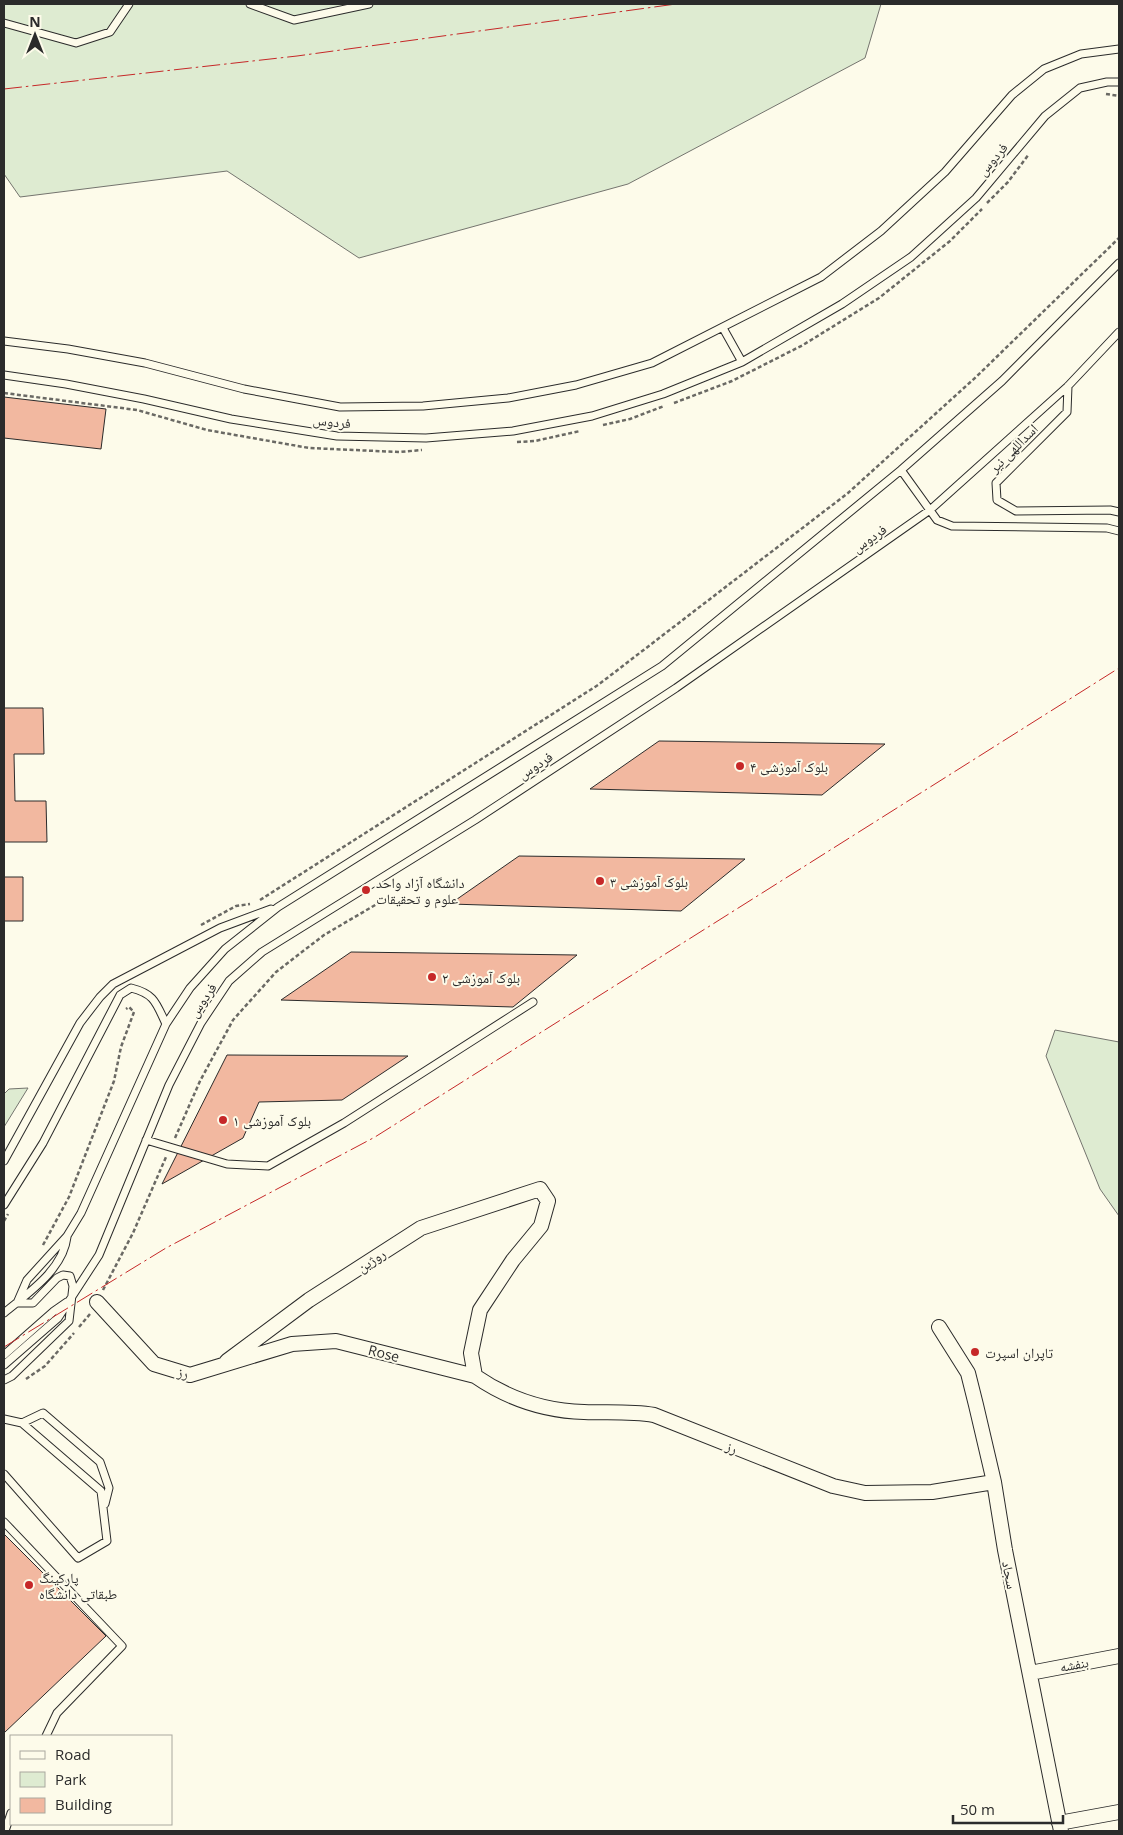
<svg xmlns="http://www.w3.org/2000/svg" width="1123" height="1835" viewBox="0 0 1123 1835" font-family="'Open Sans','Noto Naskh Arabic',sans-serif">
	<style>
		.green { fill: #deebd1; stroke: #74746e }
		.building { fill: #f2b8a0; stroke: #2b2b2b }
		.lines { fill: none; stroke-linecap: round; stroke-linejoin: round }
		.lane-casing { stroke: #2b2b2b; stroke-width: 9 }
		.street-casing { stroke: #2b2b2b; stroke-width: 16 }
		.path { stroke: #6a6964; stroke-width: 2.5; stroke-dasharray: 4 2.5; stroke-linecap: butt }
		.lane { stroke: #fdfbea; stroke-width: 7 }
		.street { stroke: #fdfbea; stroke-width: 14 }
		.power { stroke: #c62828; stroke-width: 1; stroke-dasharray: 18 4 2.5 4; stroke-linecap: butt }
		.poi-dot { fill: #c62828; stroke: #fdfbea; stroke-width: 2 }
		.labels { text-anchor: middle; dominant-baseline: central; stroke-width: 4; stroke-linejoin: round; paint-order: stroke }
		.street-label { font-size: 14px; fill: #2b2b2b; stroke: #fdfbea }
		.poi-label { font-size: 14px; fill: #2b2b2b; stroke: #fdfbea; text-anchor: start }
	</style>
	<rect width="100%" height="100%" fill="#fdfbea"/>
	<path class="green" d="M 4,4 L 881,4 L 865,58 L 628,184 L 359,258 L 227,171 L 20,197 L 4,174 Z
		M 1055,1030 L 1119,1042 L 1119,1216 L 1100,1189 L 1046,1056 Z
		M 28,1088 L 4,1127 L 4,1094 L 9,1089 Z"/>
	<path class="building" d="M 4,397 L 106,409 L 101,449 L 4,438 Z
		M 4,708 L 43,708 L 44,754 L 14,754 L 15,801 L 46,801 L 47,842 L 4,842 Z
		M 659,741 L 885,744 L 822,795 L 590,789 Z
		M 519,856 L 745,859 L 681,911 L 450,904 Z
		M 4,877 L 23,877 L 23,921 L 4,921 Z
		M 351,952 L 577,955 L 513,1007 L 281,1000 Z
		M 227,1055 L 408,1056 L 342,1100 L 259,1102 L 243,1138 L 162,1184 Z
		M 4,1534 L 106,1636 L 4,1733 Z"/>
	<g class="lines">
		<defs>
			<path id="lane" d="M 250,4 L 294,20 L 369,4
				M 4,23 L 76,43 L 110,32 L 129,4
				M 723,328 L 742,362
				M 4,341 L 68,349 L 145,363 L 244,389 L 340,407 L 423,406 L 508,398 L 576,385 L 652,363 L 821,277 L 881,231 L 945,172 L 1012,95 L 1044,69 L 1081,54 L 1119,49
				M 4,375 L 66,384 L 144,399 L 231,419 L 337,436 L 426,438 L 513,431 L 592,416 L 663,394 L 742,362 L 842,304 L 911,257 L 976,198 L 1045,116 L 1080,88 L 1107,82 L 1119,82
				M 1068,386 L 1067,412 L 996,483 L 997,500 L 1016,511 L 1110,510 L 1119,512
				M 901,470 L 937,520 L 952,526 L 1107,528 L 1119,531
				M 146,1140 L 227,1164 L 268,1166 L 344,1123 L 533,1002
				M 4,1161 L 80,1023 L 100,997 L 113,984 L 220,928 L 271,909
				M 4,1205 L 43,1143 L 120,995 L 131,988 C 155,994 156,1003 166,1024
				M 17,1303 L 27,1280 L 67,1236 L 81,1213 L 166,1024 L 190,988 L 225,949 L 278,907 L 662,666 L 901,470 L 1002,381 L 1119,263
				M 4,1313 C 28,1293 63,1270 67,1237
				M 4,1355 L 54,1311 L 67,1302
				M 4,1365 L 58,1318 L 99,1255 L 169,1085 L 201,1023 L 229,981 L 262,952 L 475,820 L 676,688 L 930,510 L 1068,386 L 1119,332
				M 4,1380 L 12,1376 L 69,1321 L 73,1286 L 70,1276 L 63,1275 L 57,1278 L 33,1303 L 17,1303
				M 4,1419 L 22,1423 L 101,1491 L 107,1541 L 78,1558 L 4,1474
				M 22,1423 L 43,1413 L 100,1462 L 109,1488 L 105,1504
				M 4,1522 L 122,1646 L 57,1713 L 46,1736
				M 5,1831 L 11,1813"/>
			<path id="street" d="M 97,1302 L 154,1364 L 190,1375 L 292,1344 L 336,1341 L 475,1376 C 507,1398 545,1411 584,1412 C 607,1413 631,1411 654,1415 L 833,1486 L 865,1493 L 932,1492 L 994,1482
				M 939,1327 L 968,1373 L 976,1405 L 994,1482 L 1005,1550 L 1061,1831
				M 227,1361 L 309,1300 L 421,1228 L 540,1189 L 548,1201 L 541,1226 L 513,1260 L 480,1310 L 471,1353 L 475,1376
				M 1030,1673 L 1119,1656
				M 1059,1823 L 1119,1812"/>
		</defs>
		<use href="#lane" class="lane-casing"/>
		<use href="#street" class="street-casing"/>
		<path class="path" d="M 1106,94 L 1119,96
			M 987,203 L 1008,182 L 1029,154
			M 4,393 L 137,410 L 207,430 L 309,448 L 399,452 L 422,450
			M 674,403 L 732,381 L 803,345 L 879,298 L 950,241 L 982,209
			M 603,425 L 630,419 L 664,406
			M 517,442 L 535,441 L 580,431
			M 260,900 L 598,685 L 848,493 L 976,377 L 1119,238
			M 201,925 L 236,906 L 250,904
			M 175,1138 L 200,1081 L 233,1020 L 276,972 L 324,935 L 382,901
			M 4,1221 L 8,1214
			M 43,1245 L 69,1197 L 114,1081 L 121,1047 L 134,1012 L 129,1007 L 126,1009
			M 103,1290 L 133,1233 L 166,1157
			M 79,1327 L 90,1314
			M 26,1379 L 45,1366 L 74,1333"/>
		<use href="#lane" class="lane"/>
		<use href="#street" class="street"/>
		<path class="power" d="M 4,89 L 297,56 L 676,4
			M 4,1347 L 166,1248 L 375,1137 L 1119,668"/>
	</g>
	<g class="poi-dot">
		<circle cx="740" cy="766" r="5"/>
		<circle cx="600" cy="881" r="5"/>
		<circle cx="366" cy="890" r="5"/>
		<circle cx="432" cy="977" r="5"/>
		<circle cx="223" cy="1120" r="5"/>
		<circle cx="975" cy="1352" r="5"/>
		<circle cx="29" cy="1585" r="5"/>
	</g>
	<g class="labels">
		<g class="street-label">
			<text transform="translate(992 159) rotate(-50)">فردوس</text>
			<text transform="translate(332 421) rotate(6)">فردوس</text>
			<text transform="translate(1013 448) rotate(-45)">اسداللهی نیر</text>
			<text transform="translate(869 538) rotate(-35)">فردوس</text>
			<text transform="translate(535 765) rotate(-33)">فردوس</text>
			<text transform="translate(202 1000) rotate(-56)">فردوس</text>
			<text transform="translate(371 1260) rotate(-33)">روژین</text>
			<text transform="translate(384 1353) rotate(14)">Rose</text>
			<text transform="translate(183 1372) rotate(10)">رز</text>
			<text transform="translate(732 1447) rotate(24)">رز</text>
			<text transform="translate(1010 1575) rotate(79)">سجاد</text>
			<text transform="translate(1074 1664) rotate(-10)">بنفشه</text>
		</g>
		<g class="poi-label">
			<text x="750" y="766">بلوک آموزشی ۴</text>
			<text x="610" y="881">بلوک آموزشی ۳</text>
			<text x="376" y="882">دانشگاه آزاد واحد<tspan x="376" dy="16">علوم و تحقیقات</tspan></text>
			<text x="442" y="977">بلوک آموزشی ۲</text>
			<text x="233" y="1120">بلوک آموزشی ۱</text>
			<text x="985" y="1352">تاپران اسپرت</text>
			<text x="39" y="1577">پارکینگ<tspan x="39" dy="16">طبقاتی دانشگاه</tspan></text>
		</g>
	</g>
	<rect width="1123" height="1835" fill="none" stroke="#2b2b2b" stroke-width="10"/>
	<rect x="10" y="1735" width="162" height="90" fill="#fdfbea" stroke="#a9a89e"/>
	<rect x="20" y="1751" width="25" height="8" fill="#fdfbea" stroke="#a9a89e"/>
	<text x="55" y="1760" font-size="15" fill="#2b2b2b">Road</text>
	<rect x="20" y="1772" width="25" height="15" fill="#deebd1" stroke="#a9a89e"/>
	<text x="55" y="1785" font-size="15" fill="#2b2b2b">Park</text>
	<rect x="20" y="1798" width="25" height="15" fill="#f2b8a0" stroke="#a9a89e"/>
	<text x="55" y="1810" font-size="15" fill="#2b2b2b">Building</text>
	<g transform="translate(35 35)" stroke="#fdfbea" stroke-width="4" paint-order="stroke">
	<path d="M0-4L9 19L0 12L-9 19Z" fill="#2b2b2b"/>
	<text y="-8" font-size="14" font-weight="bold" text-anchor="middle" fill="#2b2b2b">N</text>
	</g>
	<path d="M953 1815v8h110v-8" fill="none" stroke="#2b2b2b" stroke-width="2.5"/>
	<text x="960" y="1815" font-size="15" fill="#2b2b2b" stroke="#fdfbea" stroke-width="4" paint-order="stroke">50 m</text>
</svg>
